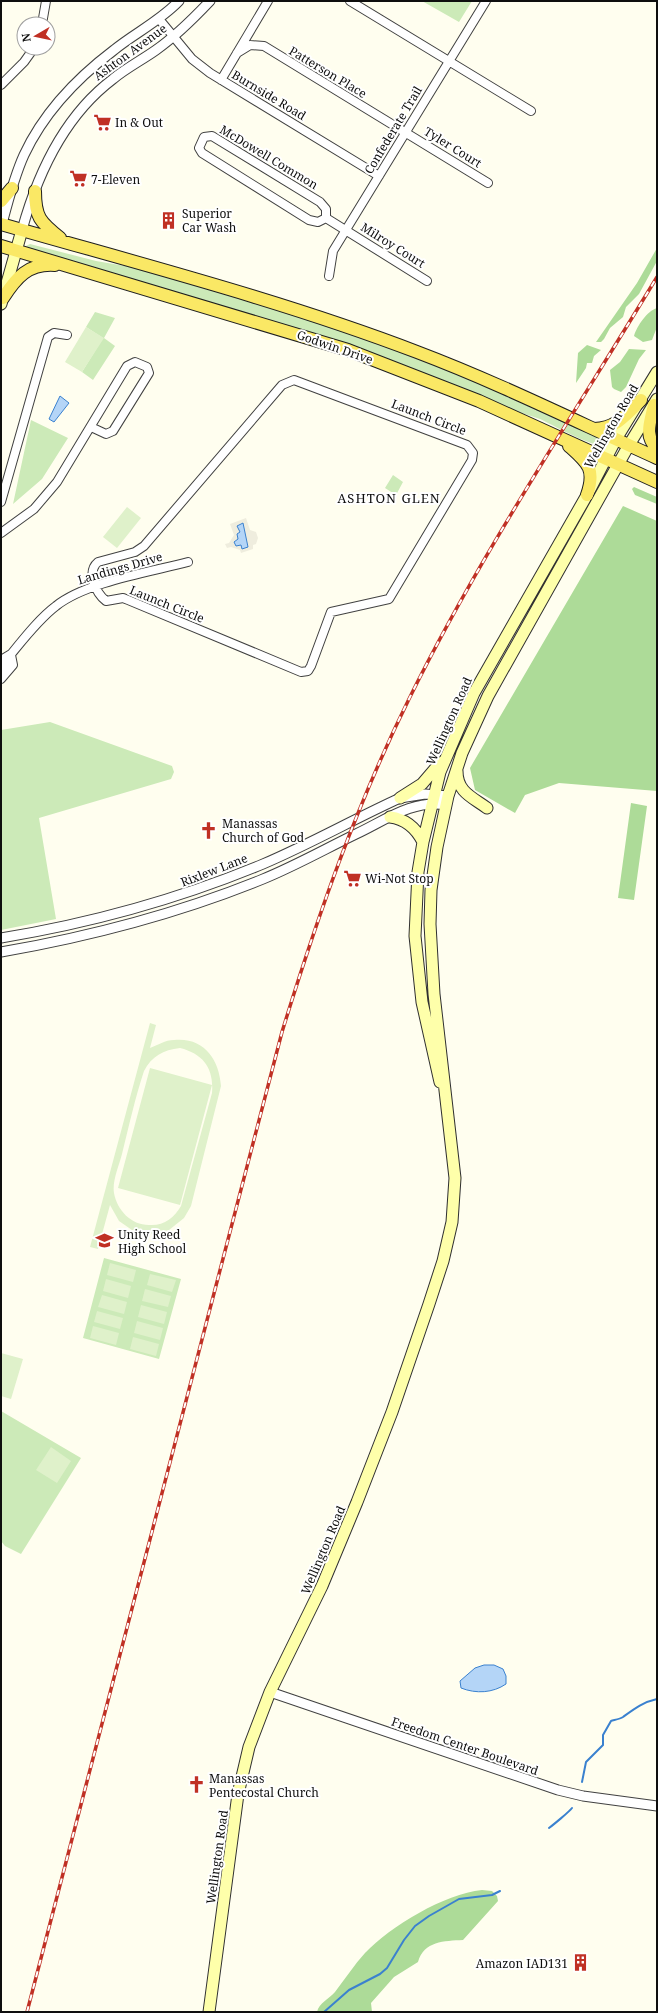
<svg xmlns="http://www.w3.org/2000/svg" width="658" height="2013" viewBox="0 0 658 2013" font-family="'Noto Serif',serif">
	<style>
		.green { fill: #cceab8 }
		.forest { fill: #addb98 }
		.pitch { fill: #dff1ca; fill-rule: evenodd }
		.plaza { fill: #efedde }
		.water { fill: #b4d5f7; stroke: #3a81cf }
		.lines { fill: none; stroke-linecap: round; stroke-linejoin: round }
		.stream { stroke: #3a81cf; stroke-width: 2 }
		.minor-casing { stroke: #414141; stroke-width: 10 }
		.tertiary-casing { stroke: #414141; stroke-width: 11 }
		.secondary-casing { stroke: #303030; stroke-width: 13 }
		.primary-casing { stroke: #1f1f1f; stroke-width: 14 }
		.minor { stroke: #fff; stroke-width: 8 }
		.tertiary { stroke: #fff; stroke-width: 9 }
		.secondary { stroke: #feffaa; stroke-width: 11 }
		.primary { stroke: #fae865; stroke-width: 12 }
		.rail-casing { stroke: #c03024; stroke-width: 3.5 }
		.rail { stroke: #fff; stroke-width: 2; stroke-dasharray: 6; stroke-linecap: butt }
		.labels { text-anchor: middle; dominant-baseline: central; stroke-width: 4; stroke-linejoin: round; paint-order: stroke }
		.street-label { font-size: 12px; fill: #0e0e0e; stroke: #fff }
		.poi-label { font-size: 12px; fill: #0e0e0e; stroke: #fff; text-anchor: start }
		.neighbourhood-label { font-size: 13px; letter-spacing: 1px; fill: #0e0e0e; stroke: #fff }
	</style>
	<rect width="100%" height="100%" fill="#fffeef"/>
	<path class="green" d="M 422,1 L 472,1 L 459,22 Z
		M 30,244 L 96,261 L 137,268 L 340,329 L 444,367 L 600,437 L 605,445 C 597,450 551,424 540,419 L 29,250 L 26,246 Z
		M 95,312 L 115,318 L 104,338 L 115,346 L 93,380 L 82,372 L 103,338 L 86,327 Z
		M 31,420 L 68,438 L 42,479 L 13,504 Z
		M 393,475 L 403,482 L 396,495 L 385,488 Z
		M 50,722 L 172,766 L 174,772 L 171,779 L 39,818 L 56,919 L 1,930 L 1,730 Z
		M 104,1258 L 181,1279 L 159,1359 L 83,1338 Z
		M 1,1411 L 81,1458 L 21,1554 L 5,1546 L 1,1541 Z"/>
	<path class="forest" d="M 657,248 L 657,261 L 639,294 L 626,307 L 623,317 L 610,328 L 604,339 L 601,342 L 596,342 L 637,283 Z
		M 657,308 L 657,327 L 652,340 L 643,342 L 634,336 C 637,326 647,311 657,308 Z
		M 587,345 L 601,350 L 594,356 L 592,363 L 587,363 L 586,368 L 576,383 L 578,353 Z
		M 629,349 L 646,350 L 639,359 L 626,387 L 621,392 L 614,389 L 612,387 L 610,370 L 620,362 Z
		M 634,487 L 657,497 L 657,504 L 635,495 L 632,489 Z
		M 623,506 L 657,521 L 657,791 L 559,783 L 525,795 L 515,813 L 475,790 L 470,768 Z
		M 631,803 L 647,806 L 634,900 L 618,898 Z
		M 482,1890 L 492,1891 L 497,1896 L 498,1901 L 463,1940 C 444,1941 424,1941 418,1962 L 394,1977 L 371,2003 L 372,2012 L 317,2012 C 319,2003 329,1999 335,1992 C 345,1979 354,1965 365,1953 C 391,1926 444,1894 482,1890 Z"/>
	<path class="pitch" d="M 86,327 L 104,338 L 82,372 L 65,362 Z
		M 127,507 L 141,518 L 117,548 L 103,537 Z
		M 150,1023 L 156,1025 L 150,1048 C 158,1045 165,1040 174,1040 C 204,1037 219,1059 221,1086 L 191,1206 L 184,1218 L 169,1230 L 157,1233 L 145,1234 L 132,1230 L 119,1221 L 110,1205 L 98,1249 L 90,1247 ZM 180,1048 C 204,1054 214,1069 212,1093 L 181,1206 C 174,1218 164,1226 149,1225 C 131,1225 117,1210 114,1193 C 112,1181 119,1166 122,1154 C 129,1126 135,1098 144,1071 C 152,1056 163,1050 180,1048 Z
		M 150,1068 L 212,1085 L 180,1205 L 118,1188 Z
		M 110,1263 L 136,1270 L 133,1282 L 107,1275 Z
		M 150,1274 L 176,1280 L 172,1292 L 147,1285 Z
		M 106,1279 L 131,1286 L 128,1298 L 103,1291 Z
		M 145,1289 L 171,1296 L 168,1307 L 142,1301 Z
		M 102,1295 L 127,1302 L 124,1314 L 98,1307 Z
		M 141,1305 L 167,1312 L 164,1324 L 138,1317 Z
		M 97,1311 L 123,1318 L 120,1329 L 94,1322 Z
		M 137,1321 L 163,1328 L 160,1340 L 134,1333 Z
		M 93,1326 L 119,1333 L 116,1345 L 90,1338 Z
		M 133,1337 L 159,1344 L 156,1356 L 130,1349 Z
		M 1,1353 L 23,1359 L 11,1399 L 1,1396 Z
		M 51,1447 L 71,1461 L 57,1483 L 36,1470 Z"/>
	<path class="plaza" d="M 246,518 L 250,530 L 256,532 L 258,538 L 256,544 L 253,545 L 253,549 L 241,553 L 240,550 L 231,547 L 227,548 L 225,544 L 229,543 L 234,535 L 230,524 Z"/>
	<path class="water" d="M 60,396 L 69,403 L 54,422 L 49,419 Z
		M 243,523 L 248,547 L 242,549 L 241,545 L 236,546 L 234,542 L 238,539 L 237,534 L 240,532 L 237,526 Z
		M 484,1665 L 494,1665 L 503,1669 L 506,1676 L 506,1684 C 493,1693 476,1694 461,1688 L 460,1681 L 475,1668 Z"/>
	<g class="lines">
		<path class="stream" d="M 582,1782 L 586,1762 L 603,1745 L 603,1735 L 611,1721 C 614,1720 620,1719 623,1717 C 634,1709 643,1702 657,1699
			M 549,1828 C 553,1825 569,1812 572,1808
			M 324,2012 L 349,1990 L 380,1974 L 387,1968 L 404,1940 L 415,1926 L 429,1916 L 459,1899 L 492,1895 L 500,1891"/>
		<defs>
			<path id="minor" d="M 350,1 L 531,111
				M 159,19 L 192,59 L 210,73 L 379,176
				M 42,24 L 46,1
				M 237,53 L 250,45 L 264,46 L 488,183
				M 221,80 L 268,1
				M 1,85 L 24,62 L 34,48
				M 326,218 L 326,209 L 320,202 L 212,136 L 204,137 L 199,148 L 202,153 L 309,220 L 318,222 L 326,218 L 427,281
				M 329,276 L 333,251 L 486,1
				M 294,380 L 467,445 L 473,453 L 472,460 L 389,599 L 331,612 L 311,666 L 308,671 L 301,672 L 128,600 L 123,598 L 106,601 C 96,593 86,572 98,562 L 135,552 L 144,546 L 282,385 Z
				M 1,502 L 48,337 L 54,333 L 67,335
				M 1,533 L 34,509 L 57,482 L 127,366 L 135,362 L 147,367 L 149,373 L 113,431 L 106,434 L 91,427
				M 1,660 L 11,654
				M 1,671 C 6,665 8,658 12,653 C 25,637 40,618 56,606 C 86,582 150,572 188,562
				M 1,679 L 13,665 L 11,655"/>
			<path id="tertiary" d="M 2,224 C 8,201 14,177 24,155 C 44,112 77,78 114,50 C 135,33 160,21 179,1
				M 22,230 C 38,172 64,116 113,79 C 126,68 142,60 156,50 C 176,36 193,19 210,1
				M 1,938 C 92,923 179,899 263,864 C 310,844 354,819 400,798 L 425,794 L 448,796
				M 1,952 C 93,936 177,914 263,879 C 295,866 325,849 356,834 C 384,821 413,799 446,805
				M 270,1692 L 558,1790 L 583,1796 L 657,1806"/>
			<path id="secondary" d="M 1,304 L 22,230
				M 457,771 C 457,792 472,797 487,808
				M 400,798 L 422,784 L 440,763
				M 390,817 C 406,819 416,828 423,842
				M 440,1082 L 422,1002 L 415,936 L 418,872 L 423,842 L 440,772 L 474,693 L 587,495 L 616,439 L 657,372
				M 209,2012 L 238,1794 L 249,1747 L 270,1692 L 322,1586 L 357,1502 L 392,1412 L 429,1304 L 443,1261 L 452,1222 L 455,1178 L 434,994 L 430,924 L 431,890 L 437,847 L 448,796 L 462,753 L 488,696 L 629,445 L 657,399"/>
			<path id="primary" d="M 35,191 C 35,217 40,222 60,238
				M 1,201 L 12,188
				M 1,224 C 140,264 281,300 417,352 C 499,383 577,422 657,458
				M 1,246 L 348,350 L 479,401 L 657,482
				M 3,298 C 16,278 28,263 55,265
				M 654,405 C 650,423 644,435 657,449
				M 594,429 C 616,429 627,414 641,400
				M 569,446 C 588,463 596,469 587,495"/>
		</defs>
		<use href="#minor" class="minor-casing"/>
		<use href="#tertiary" class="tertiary-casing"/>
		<use href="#secondary" class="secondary-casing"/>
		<use href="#primary" class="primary-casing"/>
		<use href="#minor" class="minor"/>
		<use href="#tertiary" class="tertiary"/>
		<use href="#secondary" class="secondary"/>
		<use href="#primary" class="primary"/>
		<defs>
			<path id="rail" d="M 27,2012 L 282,1032 C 317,918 356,806 409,699 C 481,553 573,416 657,277"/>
		</defs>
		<use href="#rail" class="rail-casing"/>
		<use href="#rail" class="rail"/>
	</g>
	<defs>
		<symbol id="supermarket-bare" viewBox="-9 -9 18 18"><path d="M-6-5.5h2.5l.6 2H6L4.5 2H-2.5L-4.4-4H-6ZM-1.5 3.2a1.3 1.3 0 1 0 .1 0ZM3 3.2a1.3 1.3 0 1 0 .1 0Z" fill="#c03024" stroke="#fff" stroke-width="2.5" paint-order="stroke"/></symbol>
		<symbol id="building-bare" viewBox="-9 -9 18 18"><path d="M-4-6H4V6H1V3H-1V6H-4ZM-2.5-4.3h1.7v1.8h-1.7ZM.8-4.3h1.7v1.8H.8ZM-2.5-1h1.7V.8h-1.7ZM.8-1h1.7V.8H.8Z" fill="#c03024" stroke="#fff" stroke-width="2.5" paint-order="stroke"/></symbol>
		<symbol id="church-bare" viewBox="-9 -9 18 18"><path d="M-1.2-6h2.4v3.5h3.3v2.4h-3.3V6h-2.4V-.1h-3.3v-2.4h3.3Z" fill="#c03024" stroke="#fff" stroke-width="2.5" paint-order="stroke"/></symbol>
		<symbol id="school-bare" viewBox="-9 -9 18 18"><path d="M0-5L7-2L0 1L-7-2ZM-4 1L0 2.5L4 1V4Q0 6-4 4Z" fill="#c03024" stroke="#fff" stroke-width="2.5" paint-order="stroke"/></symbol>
	</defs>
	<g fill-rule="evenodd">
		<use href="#supermarket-bare" x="90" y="110" width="25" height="25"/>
		<use href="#supermarket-bare" x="66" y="166" width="25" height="25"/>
		<use href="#building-bare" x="156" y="208" width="25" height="25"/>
		<use href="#church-bare" x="196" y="818" width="25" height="25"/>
		<use href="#supermarket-bare" x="340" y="866" width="25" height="25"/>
		<use href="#school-bare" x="92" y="1228" width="25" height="25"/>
		<use href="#church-bare" x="184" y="1772" width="25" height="25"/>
		<use href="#building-bare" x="568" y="1950" width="25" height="25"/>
	</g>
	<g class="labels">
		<g class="street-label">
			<text transform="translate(130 52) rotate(-36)">Ashton Avenue</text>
			<text transform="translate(328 72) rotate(31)">Patterson Place</text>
			<text transform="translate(269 95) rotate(31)">Burnside Road</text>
			<text transform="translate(393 130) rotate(-59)">Confederate Trail</text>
			<text transform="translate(453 147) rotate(32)">Tyler Court</text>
			<text transform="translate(269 157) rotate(31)">McDowell Common</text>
			<text transform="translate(393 245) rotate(32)">Milroy Court</text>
			<text transform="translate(335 347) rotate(19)">Godwin Drive</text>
			<text transform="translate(429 417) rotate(21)">Launch Circle</text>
			<text transform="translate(611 426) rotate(-60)">Wellington Road</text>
			<text transform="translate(120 568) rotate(-16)">Landings Drive</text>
			<text transform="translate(167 604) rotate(22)">Launch Circle</text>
			<text transform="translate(449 721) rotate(-66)">Wellington Road</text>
			<text transform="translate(214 870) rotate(-21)">Rixlew Lane</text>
			<text transform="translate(323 1550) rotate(-67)">Wellington Road</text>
			<text transform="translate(465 1746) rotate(19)">Freedom Center Boulevard</text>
			<text transform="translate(217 1857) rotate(-82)">Wellington Road</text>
		</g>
		<g class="poi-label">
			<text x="115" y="122">In &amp; Out</text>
			<text x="91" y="179">7-Eleven</text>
			<text x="182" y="213">Superior<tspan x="182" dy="14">Car Wash</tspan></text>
			<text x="222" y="823">Manassas<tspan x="222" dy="14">Church of God</tspan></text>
			<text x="365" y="878">Wi-Not Stop</text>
			<text x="118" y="1234">Unity Reed<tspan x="118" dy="14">High School</tspan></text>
			<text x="209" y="1778">Manassas<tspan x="209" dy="14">Pentecostal Church</tspan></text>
			<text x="568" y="1963" text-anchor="end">Amazon IAD131</text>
		</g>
		<g class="neighbourhood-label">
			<text x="389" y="498">ASHTON GLEN</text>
		</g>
	</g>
	<rect width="658" height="2013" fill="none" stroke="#0e0e0e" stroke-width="4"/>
	<g transform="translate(36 36) rotate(261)"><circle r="19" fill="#ffffff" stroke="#9f9f9f"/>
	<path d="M0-3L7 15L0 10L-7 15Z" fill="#c03024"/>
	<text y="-6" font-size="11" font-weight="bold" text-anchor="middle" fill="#0e0e0e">N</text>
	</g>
</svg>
